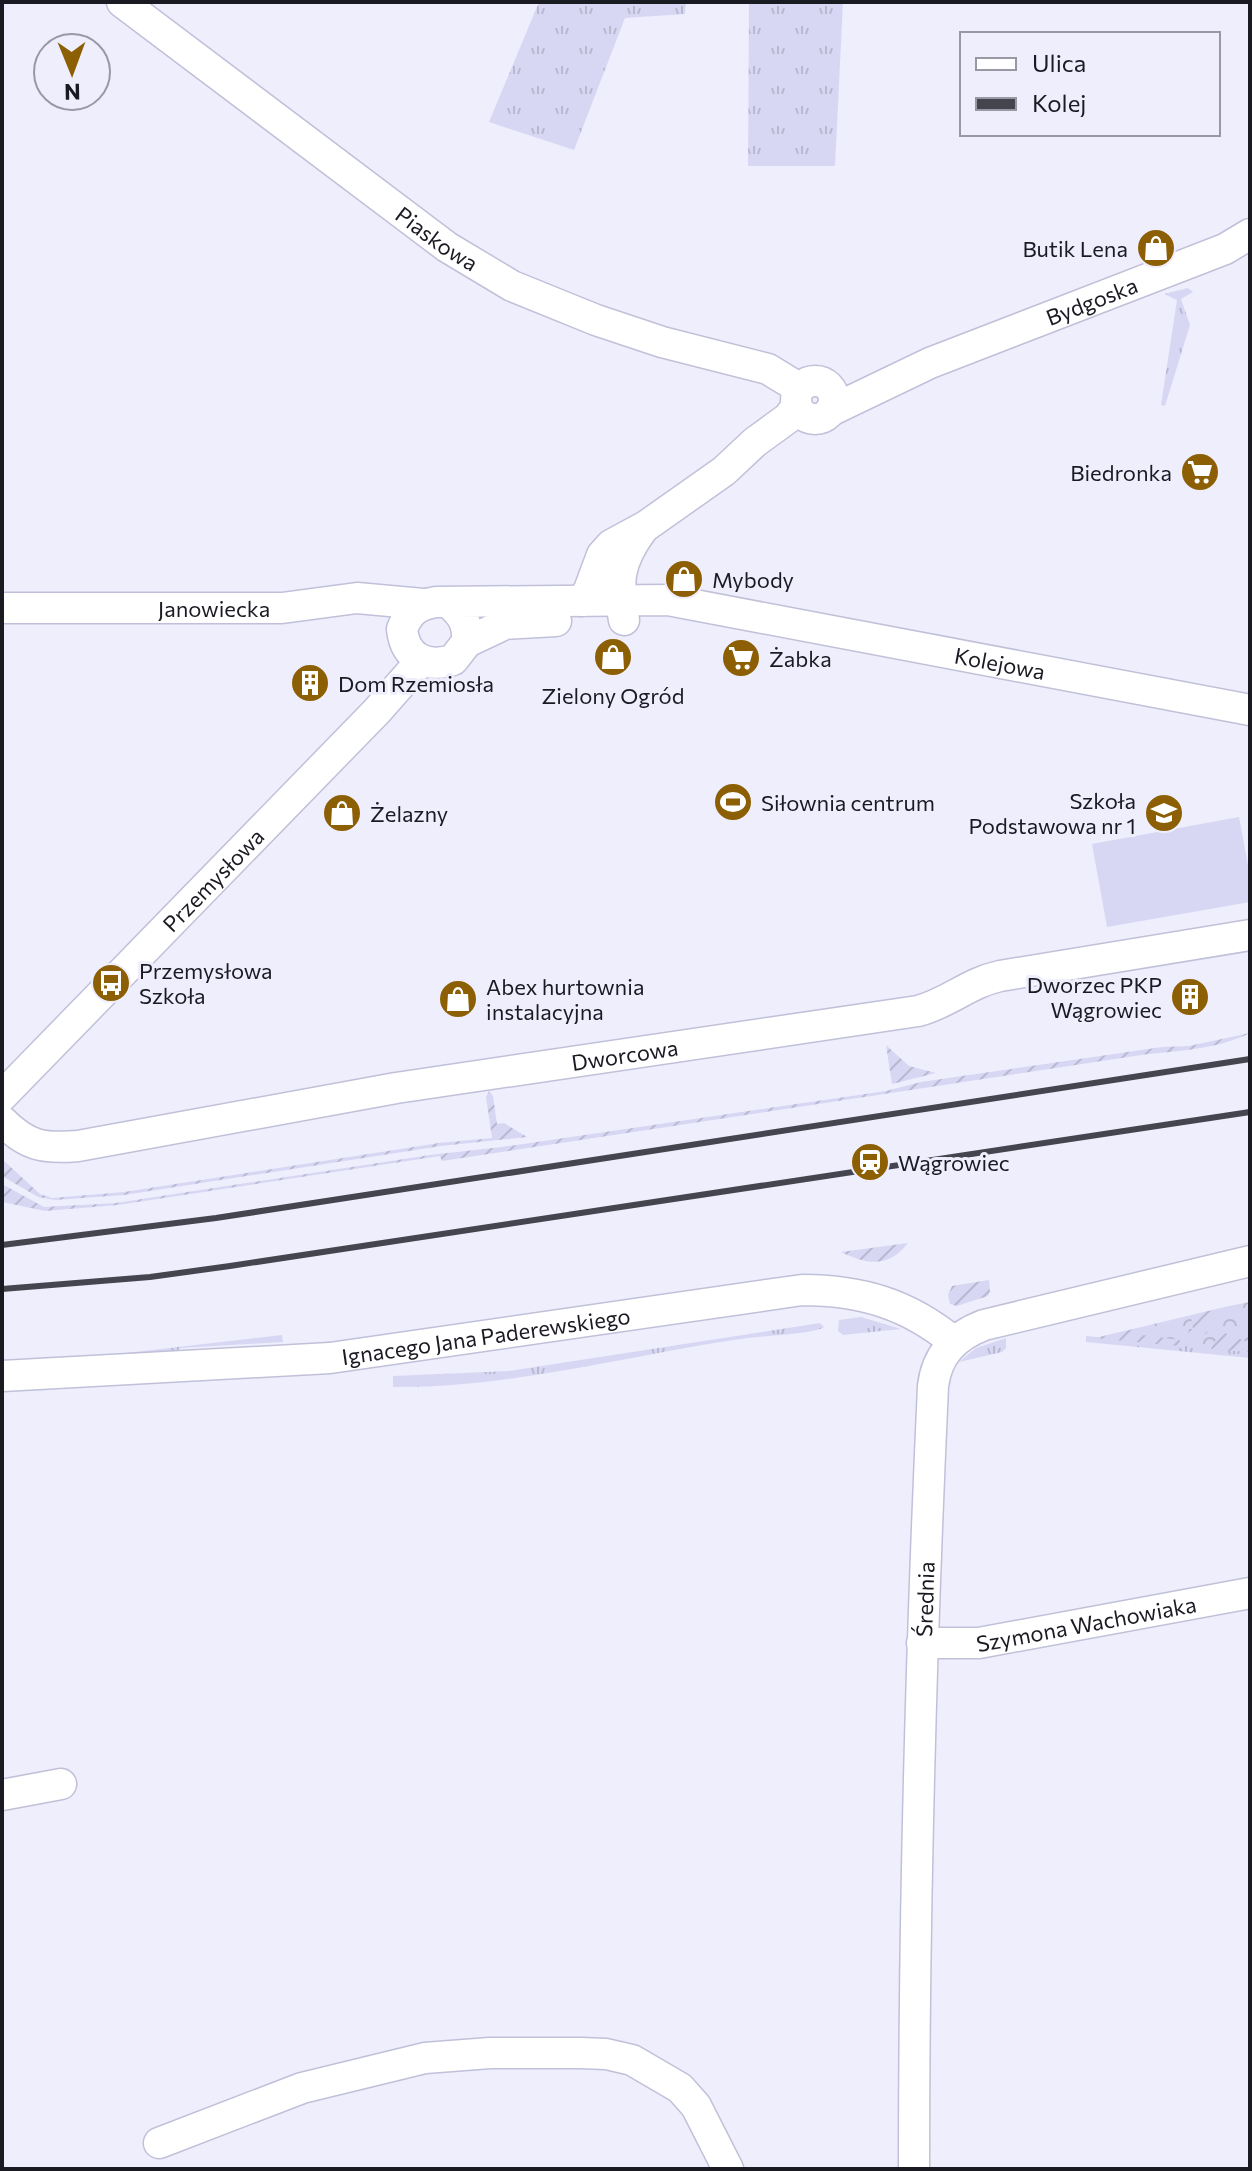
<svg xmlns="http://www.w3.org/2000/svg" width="1252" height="2171" viewBox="0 0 1252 2171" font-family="Commissioner,sans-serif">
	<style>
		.grass { fill: url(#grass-tufts) }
		.park { fill: url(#park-crowns) }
		.garden { fill: url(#garden-furrows) }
		.pitch { fill: #d7d7f4 }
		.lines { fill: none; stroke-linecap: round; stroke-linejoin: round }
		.minor-casing { stroke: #c1c0d9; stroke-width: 33 }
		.minor { stroke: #fff; stroke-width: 30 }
		.rail { stroke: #45454f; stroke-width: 6 }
		.labels { text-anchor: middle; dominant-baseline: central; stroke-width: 6; stroke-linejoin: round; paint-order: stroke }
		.street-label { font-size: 22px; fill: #1a1a23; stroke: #eeeefd }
		.poi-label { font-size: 22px; fill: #1a1a23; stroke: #eeeefd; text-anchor: start }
	</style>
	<defs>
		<pattern id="grass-tufts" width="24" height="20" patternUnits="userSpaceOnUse" patternTransform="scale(2)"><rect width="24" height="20" fill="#d7d7f4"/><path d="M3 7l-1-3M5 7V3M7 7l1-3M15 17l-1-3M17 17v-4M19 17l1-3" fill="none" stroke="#b8b8d1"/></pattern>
		<pattern id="park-crowns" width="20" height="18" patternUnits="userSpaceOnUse" patternTransform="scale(2)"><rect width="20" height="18" fill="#d7d7f4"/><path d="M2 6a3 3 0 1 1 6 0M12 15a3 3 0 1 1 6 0" fill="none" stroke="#b8b8d1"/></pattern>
		<pattern id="garden-furrows" width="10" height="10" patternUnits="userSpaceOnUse" patternTransform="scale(2)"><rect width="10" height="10" fill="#d7d7f4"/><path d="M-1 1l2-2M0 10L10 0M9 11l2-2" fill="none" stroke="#b8b8d1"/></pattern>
	</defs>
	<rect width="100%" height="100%" fill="#eeeefd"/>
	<path class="grass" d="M 539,2 L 686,2 L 685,14 L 625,18 L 574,150 L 489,122 Z
		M 749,2 L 843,2 L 835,166 L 748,166 Z
		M 1188,288 L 1193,292 L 1181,299 L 1190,325 L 1165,406 L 1161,405 L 1177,300 L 1164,294 Z
		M 861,1317 L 901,1329 L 843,1335 L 838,1331 L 839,1320 Z
		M 820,1323 L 824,1327 C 817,1334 756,1336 740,1339 C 625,1356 511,1388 393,1387 L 393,1376 L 509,1371 Z
		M 282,1335 L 283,1342 L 180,1348 L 173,1356 L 83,1358 Z
		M 1086,1336 L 1250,1352 L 1250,1358 L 1086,1342 Z
		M 1006,1338 L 1006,1348 L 1002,1352 L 959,1362 L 976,1348 Z"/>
	<path class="park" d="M 1250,1302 L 1250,1352 L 1095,1338 L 1229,1306 Z"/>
	<path class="garden" d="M 1250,1033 C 1220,1048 1182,1051 1148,1054 L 442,1161 L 440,1156 L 118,1205 L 45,1211 L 2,1202 L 2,1184 L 44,1207 L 116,1203 L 430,1155 L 502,1147 L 886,1091 L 921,1082 L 1162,1047 L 1189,1046 Z
		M 886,1045 L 909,1066 L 936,1073 L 892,1084 Z
		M 489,1091 L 493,1096 L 497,1124 L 504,1123 L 527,1137 L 441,1146 L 124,1195 L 55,1200 L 38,1197 L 2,1176 L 2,1159 L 40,1194 L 52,1198 L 124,1192 L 439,1143 L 492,1138 L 486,1097 Z
		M 908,1243 C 888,1268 868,1265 841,1252 Z
		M 989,1280 L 990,1292 L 988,1296 L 957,1306 L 950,1304 L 948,1295 L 952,1286 Z
		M 1212,1310 L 1207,1333 L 1198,1337 L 1188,1336 L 1189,1329 L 1193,1329 L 1191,1316 Z
		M 1134,1329 L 1142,1335 L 1180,1340 L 1179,1346 L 1095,1338 Z
		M 1225,1333 L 1250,1343 L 1250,1352 L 1211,1349 L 1217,1337 Z"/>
	<path class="pitch" d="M 1239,817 L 1250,876 L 1250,902 L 1107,927 L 1092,844 Z"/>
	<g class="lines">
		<defs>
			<g id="minor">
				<path id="s1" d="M 122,2 L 447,247 L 512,286 L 596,320 L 662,342 L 768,369 L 799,388"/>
				<circle cx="815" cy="400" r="19"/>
				<path id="s2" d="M 830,411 L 930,363 L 1225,249 L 1250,234"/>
				<path d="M 582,601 L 589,590 L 602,555 L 611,545 L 646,526 L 724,471 L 755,442 L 788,418 L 797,406"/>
				<path id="s3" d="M 449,603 C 463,615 468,624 467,642 L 453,660 C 426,668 405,658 402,629 C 409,611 418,605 436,602 L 668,600 L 1250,710"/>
				<path id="s4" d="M 2,608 L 282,608 L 357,598 L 423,604"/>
				<path d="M 624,620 C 617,581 618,563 642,530"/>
				<path d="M 467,642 L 505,624 L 556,621"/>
				<path id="s5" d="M 2,1096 L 377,711 L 421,661"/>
				<path id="s6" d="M 2,1121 C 27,1146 43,1149 78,1146 L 396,1088 L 918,1011 C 949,1003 968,983 1000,976 L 1250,935"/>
				<path id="s7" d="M 2,1376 L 330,1358 L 802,1290 C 861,1290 908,1304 954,1342"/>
				<path id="s8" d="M 922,1643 L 979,1643 L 1250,1593"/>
				<path d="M 2,1795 L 61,1784"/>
				<path d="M 159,2143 L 302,2088 L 425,2058 L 490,2053 L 581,2053 L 606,2054 L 632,2060 L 680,2088 L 696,2106 L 728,2169"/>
				<path id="s9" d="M 914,2169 C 914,1908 921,1647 933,1386 C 937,1354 955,1336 984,1325 L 1250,1261"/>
			</g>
		</defs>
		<use href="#minor" class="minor-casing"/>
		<use href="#minor" class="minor"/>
		<path class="rail" d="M 2,1245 L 216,1218 L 1250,1059
			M 2,1289 L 150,1277 L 230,1266 L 1250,1112"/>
	</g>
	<defs>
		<symbol id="shop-disc" viewBox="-11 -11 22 22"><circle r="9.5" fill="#8c5f04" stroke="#eeeefd"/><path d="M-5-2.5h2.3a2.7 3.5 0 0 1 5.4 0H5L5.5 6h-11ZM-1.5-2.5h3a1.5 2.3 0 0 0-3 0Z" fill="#fff"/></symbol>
		<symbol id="supermarket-disc" viewBox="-11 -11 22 22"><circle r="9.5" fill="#8c5f04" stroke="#eeeefd"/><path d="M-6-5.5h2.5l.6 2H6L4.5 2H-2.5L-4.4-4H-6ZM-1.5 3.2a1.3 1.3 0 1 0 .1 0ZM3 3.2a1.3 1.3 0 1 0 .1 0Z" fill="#fff"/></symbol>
		<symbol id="building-disc" viewBox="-11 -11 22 22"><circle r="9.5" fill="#8c5f04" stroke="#eeeefd"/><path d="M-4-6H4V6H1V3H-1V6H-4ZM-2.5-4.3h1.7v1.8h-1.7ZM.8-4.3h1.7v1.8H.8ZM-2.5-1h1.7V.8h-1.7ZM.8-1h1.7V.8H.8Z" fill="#fff"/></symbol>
		<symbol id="stadium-disc" viewBox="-11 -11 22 22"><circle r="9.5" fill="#8c5f04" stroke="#eeeefd"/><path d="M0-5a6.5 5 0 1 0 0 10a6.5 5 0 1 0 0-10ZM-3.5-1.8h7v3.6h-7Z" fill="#fff"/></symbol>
		<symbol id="school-disc" viewBox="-11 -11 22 22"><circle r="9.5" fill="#8c5f04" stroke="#eeeefd"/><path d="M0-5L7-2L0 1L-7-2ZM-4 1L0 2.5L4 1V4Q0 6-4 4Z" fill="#fff"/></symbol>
		<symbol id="bus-disc" viewBox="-11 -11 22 22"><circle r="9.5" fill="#8c5f04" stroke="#eeeefd"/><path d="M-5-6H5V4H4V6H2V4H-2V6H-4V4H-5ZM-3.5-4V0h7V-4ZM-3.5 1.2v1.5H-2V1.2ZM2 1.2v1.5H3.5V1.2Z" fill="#fff"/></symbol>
		<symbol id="station-disc" viewBox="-11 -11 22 22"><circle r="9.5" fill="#8c5f04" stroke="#eeeefd"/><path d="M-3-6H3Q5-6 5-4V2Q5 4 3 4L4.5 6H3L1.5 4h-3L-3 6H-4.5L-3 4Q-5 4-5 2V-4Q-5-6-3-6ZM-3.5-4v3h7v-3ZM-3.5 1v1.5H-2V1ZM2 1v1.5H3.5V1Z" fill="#fff"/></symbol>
	</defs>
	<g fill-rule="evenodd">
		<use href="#shop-disc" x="1134" y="226" width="44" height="44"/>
		<use href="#supermarket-disc" x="1178" y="450" width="44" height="44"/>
		<use href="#shop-disc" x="662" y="557" width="44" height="44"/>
		<use href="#shop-disc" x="591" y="635" width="44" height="44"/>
		<use href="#supermarket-disc" x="719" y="636" width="44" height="44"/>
		<use href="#building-disc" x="288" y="661" width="44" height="44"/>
		<use href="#stadium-disc" x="711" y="780" width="44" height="44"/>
		<use href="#shop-disc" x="320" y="791" width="44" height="44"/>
		<use href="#school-disc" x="1142" y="791" width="44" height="44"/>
		<use href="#bus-disc" x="89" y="961" width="44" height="44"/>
		<use href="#building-disc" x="1168" y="975" width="44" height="44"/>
		<use href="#shop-disc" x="436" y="977" width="44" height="44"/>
		<use href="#station-disc" x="848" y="1140" width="44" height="44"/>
	</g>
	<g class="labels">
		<g class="street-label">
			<text stroke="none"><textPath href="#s1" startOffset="394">Piaskowa</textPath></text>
			<text stroke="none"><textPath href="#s2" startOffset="284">Bydgoska</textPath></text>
			<text stroke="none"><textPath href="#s4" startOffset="212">Janowiecka</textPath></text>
			<text stroke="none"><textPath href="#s3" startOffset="754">Kolejowa</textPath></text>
			<text stroke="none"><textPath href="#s5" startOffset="302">Przemysłowa</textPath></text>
			<text stroke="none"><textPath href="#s6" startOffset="638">Dworcowa</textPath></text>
			<text stroke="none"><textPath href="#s7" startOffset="486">Ignacego Jana Paderewskiego</textPath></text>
			<text stroke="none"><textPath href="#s9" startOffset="570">Średnia</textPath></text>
			<text stroke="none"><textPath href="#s8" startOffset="166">Szymona Wachowiaka</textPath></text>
		</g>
		<g class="poi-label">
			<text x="1128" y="248" text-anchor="end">Butik Lena</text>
			<text x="1172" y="472" text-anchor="end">Biedronka</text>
			<text x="712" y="579">Mybody</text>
			<text x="769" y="658">Żabka</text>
			<text x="338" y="683">Dom Rzemiosła</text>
			<text x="613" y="695" text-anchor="middle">Zielony Ogród</text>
			<text x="1136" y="800" text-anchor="end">Szkoła<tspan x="1136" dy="25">Podstawowa nr 1</tspan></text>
			<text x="761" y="802">Siłownia centrum</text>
			<text x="370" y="813">Żelazny</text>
			<text x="139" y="970">Przemysłowa<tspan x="139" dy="25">Szkoła</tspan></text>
			<text x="1162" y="984" text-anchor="end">Dworzec PKP<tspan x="1162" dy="25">Wągrowiec</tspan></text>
			<text x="486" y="986">Abex hurtownia<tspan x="486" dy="25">instalacyjna</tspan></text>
			<text x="898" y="1162">Wągrowiec</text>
		</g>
	</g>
	<rect width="1252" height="2171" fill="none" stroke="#1a1a23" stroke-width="8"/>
	<rect x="960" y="32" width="260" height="104" fill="#eeeefd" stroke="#9999a6" stroke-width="2"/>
	<rect x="976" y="58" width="40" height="12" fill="#ffffff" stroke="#9999a6" stroke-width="2"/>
	<text x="1032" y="72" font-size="24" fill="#1a1a23">Ulica</text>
	<rect x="976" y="98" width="40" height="12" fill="#45454f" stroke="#9999a6" stroke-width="2"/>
	<text x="1032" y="112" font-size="24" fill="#1a1a23">Kolej</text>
	<g transform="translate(72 72) rotate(179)"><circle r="38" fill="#eeeefd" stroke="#9999a6" stroke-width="2"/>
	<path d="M0-6L14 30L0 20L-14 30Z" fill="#8c5f04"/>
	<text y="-12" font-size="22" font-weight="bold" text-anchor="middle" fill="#1a1a23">N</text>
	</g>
</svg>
